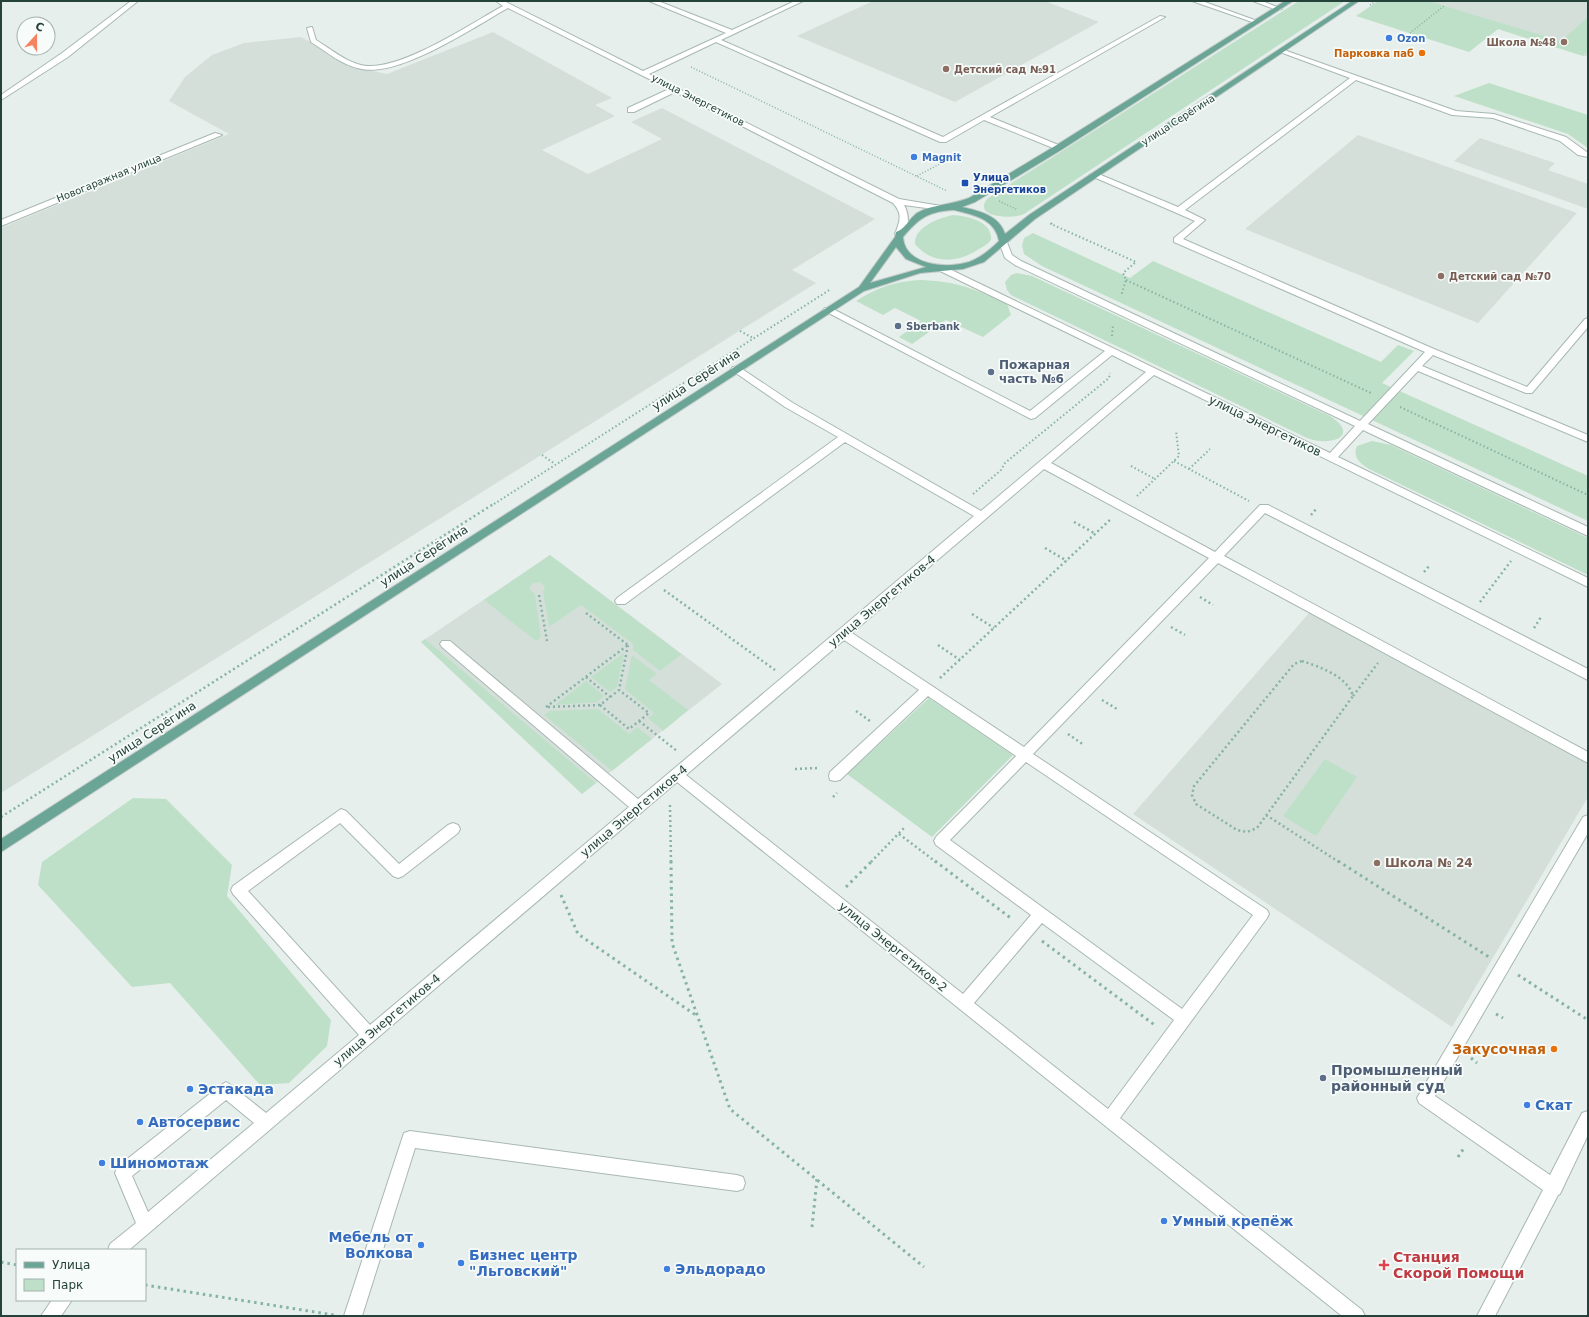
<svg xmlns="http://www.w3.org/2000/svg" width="1589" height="1317" viewBox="0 0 1589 1317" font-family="'DejaVu Sans',sans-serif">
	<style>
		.built { fill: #d4dfda }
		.green { fill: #bfe0c8 }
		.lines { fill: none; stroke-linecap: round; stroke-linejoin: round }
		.minor-casing { stroke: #a8b8b2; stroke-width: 2 }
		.major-casing { stroke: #c2cac8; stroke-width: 2 }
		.path-far3 { stroke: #86b3a5; stroke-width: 1.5; stroke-dasharray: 1 2; stroke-linecap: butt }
		.path-far2 { stroke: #86b3a5; stroke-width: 2; stroke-dasharray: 1.5 2.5; stroke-linecap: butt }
		.path-far1 { stroke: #86b3a5; stroke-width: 2.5; stroke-dasharray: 2 3; stroke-linecap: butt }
		.path { stroke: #86b3a5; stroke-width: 3; stroke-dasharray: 2.5 4; stroke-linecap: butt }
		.minor { fill: #fff; fill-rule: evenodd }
		.major { fill: #6aa596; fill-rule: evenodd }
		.shop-dot { fill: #3f7fe0; stroke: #f7fbf9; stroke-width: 1.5 }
		.education-dot { fill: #8d6e63; stroke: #f7fbf9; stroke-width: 1.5 }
		.food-dot { fill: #e8710a; stroke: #f7fbf9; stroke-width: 1.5 }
		.transit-dot { fill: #1a4fb4; stroke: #f7fbf9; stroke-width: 1.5 }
		.service-dot { fill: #5c6f8a; stroke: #f7fbf9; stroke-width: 1.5 }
		.health-dot { fill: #e0444e; stroke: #f7fbf9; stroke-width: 1.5 }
		.labels { text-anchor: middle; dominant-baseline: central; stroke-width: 3.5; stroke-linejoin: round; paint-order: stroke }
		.far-shop-label { font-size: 10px; font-weight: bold; fill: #366cbe; stroke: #f7fbf9; text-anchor: start }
		.far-education-label { font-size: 10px; font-weight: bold; fill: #785e54; stroke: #f7fbf9; text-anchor: start }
		.far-food-label { font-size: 10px; font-weight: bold; fill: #c56008; stroke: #f7fbf9; text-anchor: end }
		.far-street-label { font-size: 10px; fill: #24423a; stroke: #f7fbf9 }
		.far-transit-label { font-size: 10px; font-weight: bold; fill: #164399; stroke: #f7fbf9; text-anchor: start }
		.far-service-label { font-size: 10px; font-weight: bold; fill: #4e5e75; stroke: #f7fbf9; text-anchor: start }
		.service-label { font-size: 12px; font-weight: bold; fill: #4e5e75; stroke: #f7fbf9; text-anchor: start }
		.street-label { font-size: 12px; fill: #24423a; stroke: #f7fbf9 }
		.education-label { font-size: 12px; font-weight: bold; fill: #785e54; stroke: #f7fbf9; text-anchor: start }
		.near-food-label { font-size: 14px; font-weight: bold; fill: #c56008; stroke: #f7fbf9; text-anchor: end }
		.near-service-label { font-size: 14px; font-weight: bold; fill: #4e5e75; stroke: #f7fbf9; text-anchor: start }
		.near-shop-label { font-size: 14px; font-weight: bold; fill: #366cbe; stroke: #f7fbf9; text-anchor: start }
		.near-health-label { font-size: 14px; font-weight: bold; fill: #be3a42; stroke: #f7fbf9; text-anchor: start }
	</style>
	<rect width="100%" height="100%" fill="#e6efeb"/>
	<path class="built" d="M 873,1 L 1045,1 L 1099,22 L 955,102 L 797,36 Z
		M 1407,1 L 1588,1 L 1588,57 L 1498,29 Z
		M 493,32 L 612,98 L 595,105 L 615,116 L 542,150 L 588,174 L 662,139 L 631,122 L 662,108 L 875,219 L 792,270 L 816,283 L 1,793 L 1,228 L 229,134 L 169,101 L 185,77 L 212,55 L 244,43 L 301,37 L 358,68 L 387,74 Z
		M 1358,135 L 1577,213 L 1478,323 L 1245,229 Z
		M 1480,138 L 1555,163 L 1548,170 L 1588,184 L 1588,209 L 1454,161 Z
		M 550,555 L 722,684 L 582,794 L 421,642 Z
		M 1310,612 L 1588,764 L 1588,797 L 1452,1027 L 1133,814 Z"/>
	<path class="green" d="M 1299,1 L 1345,1 L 1024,214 C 1011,220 971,217 988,198 Z
		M 1378,1 L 1428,1 L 1561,41 L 1588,17 L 1588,51 L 1583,56 L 1498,29 L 1469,52 L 1356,16 Z
		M 1489,83 L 1588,115 L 1588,148 L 1568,134 L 1454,96 Z
		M 953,215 C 967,216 993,221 991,240 C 988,244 984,246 979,249 C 958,263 932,265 915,244 C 914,227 939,218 953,215 Z
		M 1033,233 L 1130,278 L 1153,261 L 1381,362 L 1398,345 L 1414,351 L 1382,383 L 1588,476 L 1588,521 L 1042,266 L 1024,254 L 1022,246 L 1024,238 Z
		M 1017,273 L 1032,276 L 1330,416 C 1361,436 1331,447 1307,438 L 1011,295 L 1007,290 L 1005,282 L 1011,275 Z
		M 920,280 C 955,281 973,288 1005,303 L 1008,306 L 1011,315 L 983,337 L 946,320 L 912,344 L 899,337 L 921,321 L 895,308 L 883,315 L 856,301 C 876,288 895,281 920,280 Z
		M 1372,441 L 1391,445 L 1588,538 L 1588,575 L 1369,469 C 1360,463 1352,457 1357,446 Z
		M 550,555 L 681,654 L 682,654 L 660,671 L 633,650 L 633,644 L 581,605 L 549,627 L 543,592 L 545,586 L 539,582 L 532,584 L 529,589 L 535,594 L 541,637 L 536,641 L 484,600 Z
		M 425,639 L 596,783 L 582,794 L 421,642 Z
		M 624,653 L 617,687 L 610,692 L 591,677 Z
		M 632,655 L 657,674 L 649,680 L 688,710 L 663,731 L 648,718 L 654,713 L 625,689 Z
		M 586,681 L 604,696 L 597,702 L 555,705 Z
		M 929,698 L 1013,755 L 932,837 L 847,774 Z
		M 598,709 L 629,734 L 637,727 L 652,739 L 612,771 L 544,715 L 550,711 Z
		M 1325,759 L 1357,777 L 1316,836 L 1283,816 Z
		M 133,798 L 166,799 L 232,865 L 227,896 L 331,1020 L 327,1046 L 289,1083 L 260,1085 L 170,983 L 132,987 L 38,885 L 42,862 Z"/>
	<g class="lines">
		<defs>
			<path id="minor" d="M 131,1 L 138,1 L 68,57 L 1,100 L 1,95 L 62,53 Z
				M 496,1 L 504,1 L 643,71 L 726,33 L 649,1 L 658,1 L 732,30 L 795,1 L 803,1 L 721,40 L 943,137 L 1160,16 L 1165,17 L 990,117 L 1061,146 L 1062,148 L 1058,150 L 984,120 L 946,142 L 940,142 L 716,42 L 649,74 L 899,199 L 941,206 L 945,208 L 941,210 L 904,205 C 909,213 911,233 899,237 L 895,234 C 900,221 903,214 893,203 L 675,92 L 634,112 L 628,112 L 628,108 L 669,89 L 508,8 C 474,27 400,77 362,69 C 343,66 327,52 311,42 L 307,28 L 312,27 L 316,40 C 331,49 349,65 368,66 C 405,68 470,24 503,6 Z
				M 1192,1 L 1202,1 L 1260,22 L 1255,23 Z
				M 1253,1 L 1262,1 L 1282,9 L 1277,10 Z
				M 1280,50 L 1284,50 L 1456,111 L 1494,114 L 1566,137 L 1588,153 L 1588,157 L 1578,155 L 1560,141 L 1493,118 L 1452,115 L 1356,80 L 1185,210 L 1205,220 L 1183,239 L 1434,349 L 1527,387 L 1585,319 L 1588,318 L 1588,327 L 1532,393 L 1526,393 L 1433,355 L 1422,366 L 1588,435 L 1588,442 L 1418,371 L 1368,424 L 1588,527 L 1588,536 L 1363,430 L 1338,457 L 1588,578 L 1588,587 L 1154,375 L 1051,463 L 1215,552 L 1260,505 L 1268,505 L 1588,669 L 1588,680 L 1265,513 L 1224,556 L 1588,752 L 1588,763 L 1218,563 L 1033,754 L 1267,910 L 1269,914 L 1267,918 L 1120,1118 L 1362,1310 L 1365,1316 L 1342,1316 L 677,782 L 129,1250 L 108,1250 L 110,1244 L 136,1223 L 115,1173 L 117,1167 L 221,1085 L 226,1082 L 231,1085 L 266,1113 L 359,1035 L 233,894 L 231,890 L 233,886 L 341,809 L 346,811 L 399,864 L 448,825 L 453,823 L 458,825 L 460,829 L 458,833 L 403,876 L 398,878 L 393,876 L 340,823 L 248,891 L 370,1025 L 629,807 L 442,647 L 440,644 L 442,641 L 450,641 L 638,799 L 974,516 L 845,442 L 625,604 L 617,604 L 615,601 L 617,598 L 838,437 L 785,407 L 733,371 L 731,369 L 733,367 L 739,367 L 793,403 L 981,511 L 1146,372 L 1112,355 L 1035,418 L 1031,419 L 823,310 L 825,308 L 831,308 L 1030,411 L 1105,351 L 938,270 L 937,268 L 941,265 L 1330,453 L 1355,426 L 1015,265 L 1005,258 L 999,242 L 1003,239 L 1006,240 L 1012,255 L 1021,261 L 1360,421 L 1425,352 L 1174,242 L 1174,238 L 1195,221 L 1089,175 L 1096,173 L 1178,207 L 1350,78 L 1280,52 ZM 1044,469 L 1209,558 L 1024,747 L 852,633 ZM 844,640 L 919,690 L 830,772 L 829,776 L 830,780 L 835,781 L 840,780 L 928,696 L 1016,756 L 936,837 L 934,841 L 936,845 L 1031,915 L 963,994 L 686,775 ZM 1026,762 L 1253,915 L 1182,1009 L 950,840 ZM 1042,923 L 1174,1020 L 1108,1109 L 974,1003 ZM 226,1100 L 254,1123 L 148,1212 L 132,1176 Z
				M 215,133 L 222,135 L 1,226 L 1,220 Z
				M 1588,815 L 1588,833 L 1435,1096 L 1550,1175 L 1582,1113 L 1588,1111 L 1588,1135 L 1560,1194 L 1558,1195 L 1495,1316 L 1477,1316 L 1543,1190 L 1419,1103 L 1417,1098 L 1583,817 Z
				M 410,1131 L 737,1175 L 743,1177 L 745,1183 L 743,1189 L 737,1191 L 415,1148 L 362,1316 L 344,1316 L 402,1139 L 404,1133 Z
				M 52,1300 L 72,1300 L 61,1316 L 41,1316 Z"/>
			<path id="major" d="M 1285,1 L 1293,1 L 1061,150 L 975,202 L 962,207 C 979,211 999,215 1005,234 L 1029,215 L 1352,1 L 1359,1 L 1035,219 L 984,262 L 963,269 L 920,273 L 864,291 L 1,852 L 1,839 L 859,287 L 895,237 L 896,232 C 904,230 910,218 917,213 C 933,204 952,205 969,198 L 1055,146 ZM 954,210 C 973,215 995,218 999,241 C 990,250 980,258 969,262 C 947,269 905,266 903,237 C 919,218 929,211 954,210 ZM 896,247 L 906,259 L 926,267 L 870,283 Z"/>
		</defs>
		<use href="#minor" class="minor-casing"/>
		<use href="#major" class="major-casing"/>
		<path class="path-far3" d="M 1370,5 L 1376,1
			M 1410,33 L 1444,6
			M 691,67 L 947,191
			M 917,176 L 949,159 L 940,154
			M 999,201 L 1018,210"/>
		<path class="path-far2" d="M 1052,223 L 1051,224 L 1136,262 L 1123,273 L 1126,280 L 1121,296
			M 1126,280 L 1371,393
			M 740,331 L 753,338
			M 1112,336 L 1113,325
			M 1400,407 L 1588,495
			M 542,455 L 555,464
			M 1174,461 L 1249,501
			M 1131,466 L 1155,479
			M 1189,469 L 1210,449
			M 973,494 L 1001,470 L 1005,463 L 1109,378 L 1110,373
			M 1137,496 L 1179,456 L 1176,431
			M 494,504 L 831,289"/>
		<path class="path-far1" d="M 1311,515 L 1317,508
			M 1074,522 L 1096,534
			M 1045,548 L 1067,561
			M 1424,572 L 1430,565
			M 664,590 L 775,670
			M 539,595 L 547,641
			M 1200,597 L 1213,605
			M 1480,602 L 1511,561
			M 586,613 L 628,645
			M 972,614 L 994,628
			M 1171,627 L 1185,635
			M 1534,628 L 1541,617
			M 938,645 L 960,660
			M 1302,661 C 1320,667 1347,676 1353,696 L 1257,828 L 1247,832 L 1237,830 L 1196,804 L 1192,795 L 1194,786 L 1294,664 Z
			M 586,677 L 610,697
			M 940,678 L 1112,518
			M 1353,696 L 1378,663
			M 1102,700 L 1117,709
			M 600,705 L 629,729 L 649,713 L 619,690
			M 546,707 L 628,645
			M 548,707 L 600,705 L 619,690 L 628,645
			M 856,711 L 870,721
			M 639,721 L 677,751
			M 1068,734 L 1084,745
			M 795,769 L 818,768
			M 833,797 L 837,793
			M 670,805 L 671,862
			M 1266,815 L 1339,862
			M 1,817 L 495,503
			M 899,834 L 936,862
			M 871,862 L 905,827"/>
		<path class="path" d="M 671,861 L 672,943 L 730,1109 L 924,1267
			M 935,861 L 1012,919
			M 1338,861 L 1489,957
			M 846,887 L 872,861
			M 561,895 L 578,934 L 697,1016
			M 1042,941 L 1156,1026
			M 1518,975 L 1588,1020
			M 1496,1014 L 1503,1018
			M 1471,1058 L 1477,1063
			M 1458,1157 L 1464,1148
			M 812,1227 L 817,1179
			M 1,1262 L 17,1265
			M 145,1285 L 334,1315"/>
		<use href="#minor" class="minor"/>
		<use href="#major" class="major"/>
	</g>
	<g class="shop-dot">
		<circle cx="1389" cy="38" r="4"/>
		<circle cx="914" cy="157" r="4"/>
		<circle cx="190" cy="1089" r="4"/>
		<circle cx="1527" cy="1105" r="4"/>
		<circle cx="140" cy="1122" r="4"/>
		<circle cx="102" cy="1163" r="4"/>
		<circle cx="1164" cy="1221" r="4"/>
		<circle cx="421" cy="1245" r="4"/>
		<circle cx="461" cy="1263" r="4"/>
		<circle cx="667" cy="1269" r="4"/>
	</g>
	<g class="education-dot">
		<circle cx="1564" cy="42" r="4"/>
		<circle cx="946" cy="69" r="4"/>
		<circle cx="1441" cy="276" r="4"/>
		<circle cx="1377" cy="863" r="4"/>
	</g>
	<g class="food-dot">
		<circle cx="1422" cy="53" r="4"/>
		<circle cx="1554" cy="1049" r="4"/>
	</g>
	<rect class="transit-dot" x="961" y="179" width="8" height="8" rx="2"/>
	<g class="service-dot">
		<circle cx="898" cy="326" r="4"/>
		<circle cx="991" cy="372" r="4"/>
		<circle cx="1323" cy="1078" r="4"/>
	</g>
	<path class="health-dot" d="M1382 1259h4v4h4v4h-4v4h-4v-4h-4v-4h4z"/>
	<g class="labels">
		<g class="far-shop-label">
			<text x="1397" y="38">Ozon</text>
			<text x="922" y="157">Magnit</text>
		</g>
		<g class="far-education-label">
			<text x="1556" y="42" text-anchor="end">Школа №48</text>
			<text x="954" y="69">Детский сад №91</text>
			<text x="1449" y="276">Детский сад №70</text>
		</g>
		<g class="far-food-label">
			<text x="1414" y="53">Парковка паб</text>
		</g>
		<g class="far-street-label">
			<text transform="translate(698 100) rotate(27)">улица Энергетиков</text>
			<text transform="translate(1178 120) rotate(-33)">улица Серёгина</text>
			<text transform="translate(109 178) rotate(-22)">Новогаражная улица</text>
		</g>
		<g class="far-transit-label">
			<text x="973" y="177">Улица<tspan x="973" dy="12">Энергетиков</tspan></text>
		</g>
		<g class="far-service-label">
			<text x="906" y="326">Sberbank</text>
		</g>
		<g class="service-label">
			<text x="999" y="365">Пожарная<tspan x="999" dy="14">часть №6</tspan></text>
		</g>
		<g class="street-label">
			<text transform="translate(696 380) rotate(-33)">улица Серёгина</text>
			<text transform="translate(1265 426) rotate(26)">улица Энергетиков</text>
			<text transform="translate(424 556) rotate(-33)">улица Серёгина</text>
			<text transform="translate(882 601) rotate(-40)">улица Энергетиков-4</text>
			<text transform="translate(152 732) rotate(-33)">улица Серёгина</text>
			<text transform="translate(634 811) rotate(-40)">улица Энергетиков-4</text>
			<text transform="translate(893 947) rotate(39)">улица Энергетиков-2</text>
			<text transform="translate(387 1020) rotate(-40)">улица Энергетиков-4</text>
		</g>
		<g class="education-label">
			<text x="1385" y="863">Школа № 24</text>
		</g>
		<g class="near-food-label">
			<text x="1546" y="1049">Закусочная</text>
		</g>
		<g class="near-service-label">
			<text x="1331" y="1070">Промышленный<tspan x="1331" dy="16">районный суд</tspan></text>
		</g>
		<g class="near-shop-label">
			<text x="198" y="1089">Эстакада</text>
			<text x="1535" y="1105">Скат</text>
			<text x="148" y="1122">Автосервис</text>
			<text x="110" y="1163">Шиномотаж</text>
			<text x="1172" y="1221">Умный крепёж</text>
			<text x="413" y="1237" text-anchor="end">Мебель от<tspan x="413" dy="16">Волкова</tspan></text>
			<text x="469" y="1255">Бизнес центр<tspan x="469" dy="16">"Льговский"</tspan></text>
			<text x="675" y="1269">Эльдорадо</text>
		</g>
		<g class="near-health-label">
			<text x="1393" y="1257">Станция<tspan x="1393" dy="16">Скорой Помощи</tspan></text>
		</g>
	</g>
	<rect width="1589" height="1317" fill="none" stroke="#24423a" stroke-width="4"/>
	<rect x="16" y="1249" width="130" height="52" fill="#f7fbf9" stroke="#a3b1ad"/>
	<rect x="24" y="1262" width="20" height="6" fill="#6aa596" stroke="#a3b1ad"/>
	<text x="52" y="1269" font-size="12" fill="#24423a">Улица</text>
	<rect x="24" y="1279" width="20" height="12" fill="#bfe0c8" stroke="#a3b1ad"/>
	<text x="52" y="1289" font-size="12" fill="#24423a">Парк</text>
	<g transform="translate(36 36) rotate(21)"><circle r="19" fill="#f7fbf9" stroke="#a3b1ad"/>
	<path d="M0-3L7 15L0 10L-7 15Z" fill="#f4845f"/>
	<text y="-6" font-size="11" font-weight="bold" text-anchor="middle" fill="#24423a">С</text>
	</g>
</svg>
